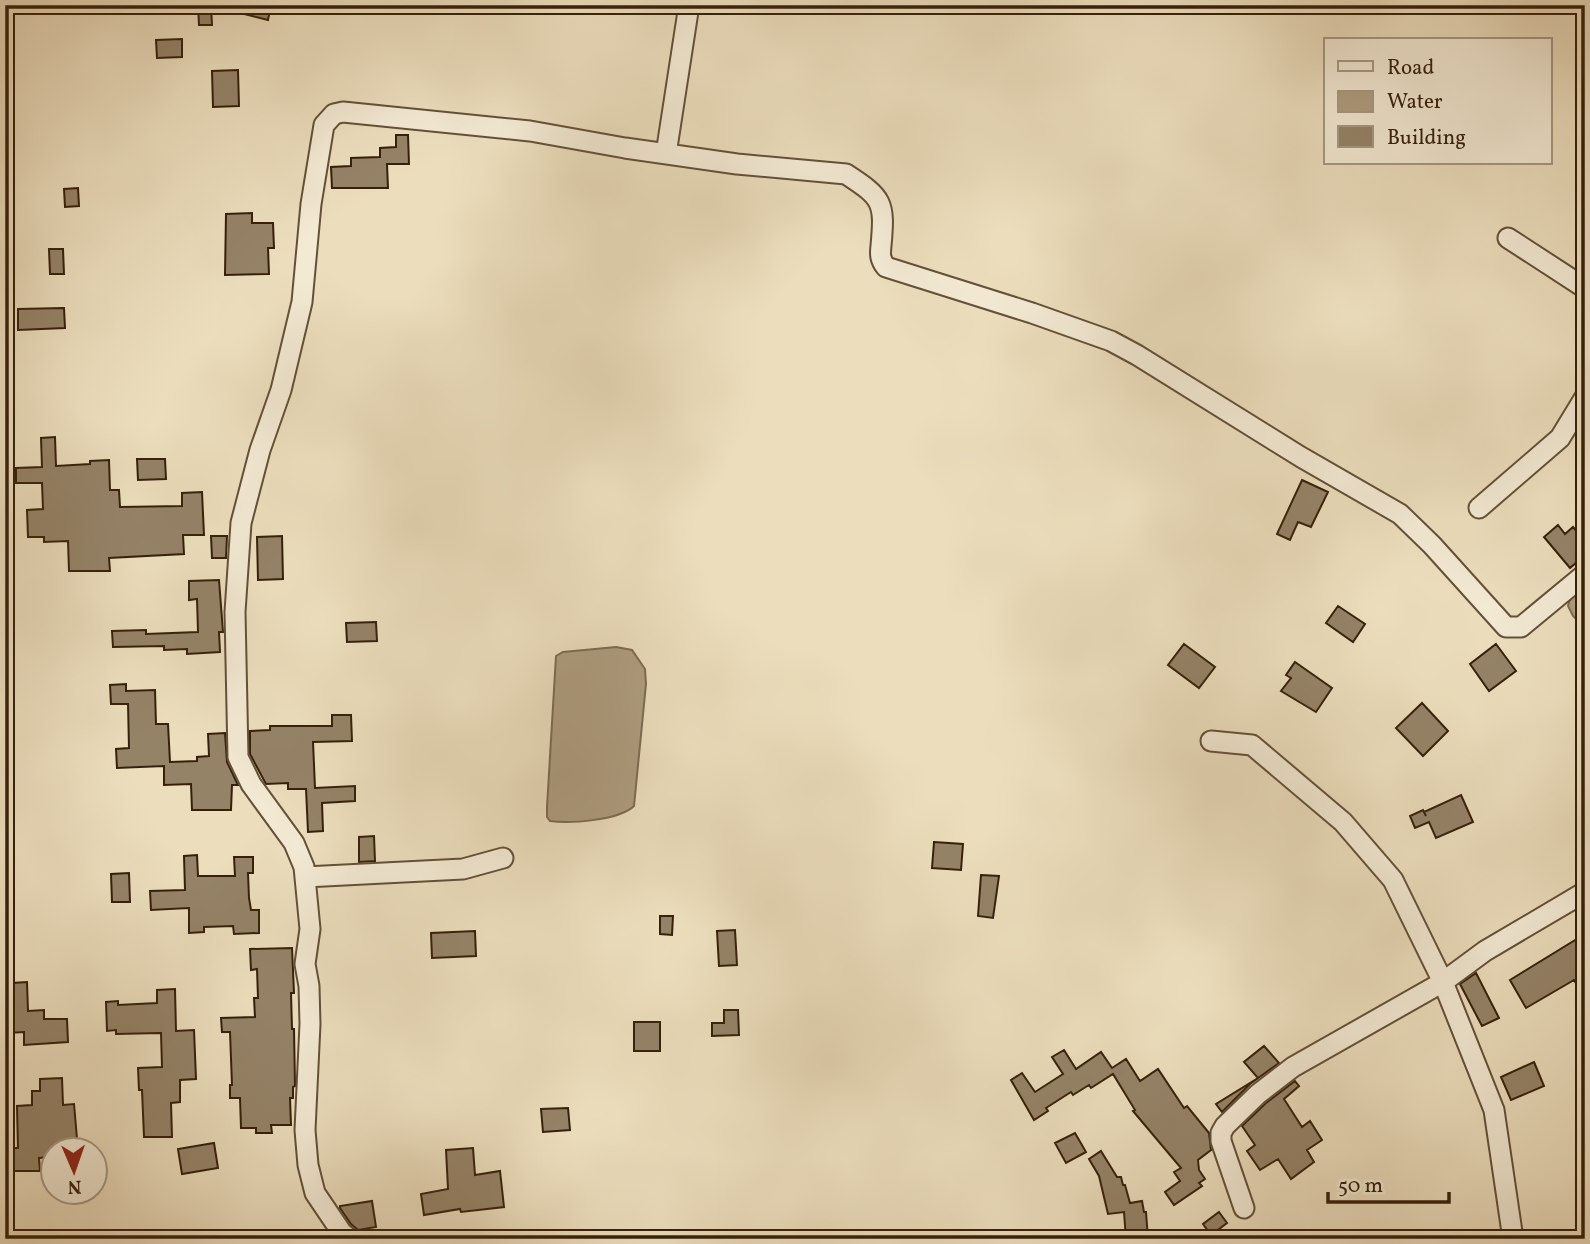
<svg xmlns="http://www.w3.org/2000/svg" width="1590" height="1244" viewBox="0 0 1590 1244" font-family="Vollkorn,serif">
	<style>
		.water { fill: #ae9d80; stroke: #7e6b51; stroke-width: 2 }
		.building { fill: #958368; stroke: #36200b; stroke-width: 2 }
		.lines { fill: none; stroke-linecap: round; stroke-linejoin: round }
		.minor-casing { stroke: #645038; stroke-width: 23 }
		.minor { stroke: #f3ead4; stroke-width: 19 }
	</style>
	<rect width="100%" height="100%" fill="#ecdebd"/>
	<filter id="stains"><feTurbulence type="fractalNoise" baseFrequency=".00286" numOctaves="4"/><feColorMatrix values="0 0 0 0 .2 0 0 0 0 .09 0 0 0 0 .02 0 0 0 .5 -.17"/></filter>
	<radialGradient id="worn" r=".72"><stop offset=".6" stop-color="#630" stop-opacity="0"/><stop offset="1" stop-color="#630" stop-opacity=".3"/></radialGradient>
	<path class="water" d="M 1585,583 L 1585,628 L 1573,616 L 1568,606 L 1571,595 Z
		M 616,647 L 632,650 L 645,669 L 646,684 L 634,806 C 620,820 570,824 550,821 L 547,817 L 547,807 L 556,656 L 563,652 Z"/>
	<path class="building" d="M 198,5 L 211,5 L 212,25 L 199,25 Z
		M 228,5 L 271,5 L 268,20 L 228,10 Z
		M 182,39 L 182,57 L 157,58 L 156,40 Z
		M 238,70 L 239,106 L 213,107 L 212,71 Z
		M 396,135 L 408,135 L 409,164 L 387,164 L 388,188 L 332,188 L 331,167 L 351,166 L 351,158 L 380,157 L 380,148 L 396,147 Z
		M 78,188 L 79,206 L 65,207 L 64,189 Z
		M 252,213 L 252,223 L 273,223 L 274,248 L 268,248 L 269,274 L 225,275 L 226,214 Z
		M 49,249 L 63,249 L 64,274 L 50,274 Z
		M 64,308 L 65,328 L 18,330 L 18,309 Z
		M 55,437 L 56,466 L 90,464 L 90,461 L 109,460 L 110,490 L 119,490 L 120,507 L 182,506 L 182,493 L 202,492 L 204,535 L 183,535 L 184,554 L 109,558 L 110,571 L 69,571 L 68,541 L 44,542 L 44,537 L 28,537 L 27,510 L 43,509 L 42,483 L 16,483 L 16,468 L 42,467 L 41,438 Z
		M 137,459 L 165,459 L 166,479 L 138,480 Z
		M 1302,480 L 1328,492 L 1311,527 L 1298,522 L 1290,540 L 1277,534 Z
		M 1558,525 L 1565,534 L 1573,527 L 1585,541 L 1585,555 L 1570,568 L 1544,537 Z
		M 211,536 L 227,536 L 226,558 L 212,558 Z
		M 282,536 L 283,579 L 258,580 L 257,537 Z
		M 219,580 L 223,632 L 219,632 L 220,652 L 187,654 L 187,649 L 164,650 L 164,646 L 113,647 L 112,631 L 146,630 L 146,634 L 198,632 L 197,599 L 189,600 L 189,581 Z
		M 1338,606 L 1365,624 L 1353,642 L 1326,623 Z
		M 376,622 L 377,641 L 347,642 L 346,623 Z
		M 1184,644 L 1215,667 L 1199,688 L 1168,665 Z
		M 1496,644 L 1516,671 L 1489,691 L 1470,664 Z
		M 1295,662 L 1332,688 L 1316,712 L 1281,691 L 1291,678 L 1286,675 Z
		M 126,684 L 126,691 L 155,690 L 156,724 L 168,724 L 170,762 L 197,761 L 197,757 L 209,756 L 208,734 L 225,733 L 227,762 L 238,785 L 232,785 L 231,810 L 192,810 L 191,784 L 164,785 L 164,766 L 117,768 L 116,749 L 129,748 L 128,704 L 111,704 L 110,685 Z
		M 1422,703 L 1448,731 L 1423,756 L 1396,728 Z
		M 332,715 L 351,715 L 352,741 L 313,742 L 315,788 L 355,786 L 355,801 L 322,803 L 323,831 L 308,832 L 306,789 L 288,789 L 288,783 L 266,784 L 250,754 L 250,731 L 270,730 L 270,726 L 332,726 Z
		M 1461,795 L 1473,822 L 1436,838 L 1429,822 L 1415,828 L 1410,816 L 1423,810 L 1426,816 L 1424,812 Z
		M 374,836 L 375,861 L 359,862 L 359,837 Z
		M 934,842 L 963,844 L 961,870 L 932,868 Z
		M 197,855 L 198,876 L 235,876 L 234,857 L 253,857 L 253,873 L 248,873 L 249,898 L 251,910 L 259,910 L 259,933 L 234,934 L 233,926 L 204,927 L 204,932 L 189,933 L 189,908 L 151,910 L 150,891 L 185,890 L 184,856 Z
		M 129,873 L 130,902 L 112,902 L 111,874 Z
		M 981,875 L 999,876 L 993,918 L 978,916 Z
		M 660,916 L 673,916 L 672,935 L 660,934 Z
		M 735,930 L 737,965 L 719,966 L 717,931 Z
		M 475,931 L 476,956 L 432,958 L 431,933 Z
		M 1585,934 L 1585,998 L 1574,980 L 1526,1008 L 1510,980 Z
		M 292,948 L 294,993 L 291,993 L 292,1029 L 294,1029 L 295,1086 L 293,1087 L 293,1098 L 290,1098 L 291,1125 L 271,1125 L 272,1133 L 256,1133 L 256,1128 L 241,1128 L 240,1098 L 230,1098 L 230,1085 L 232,1085 L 230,1032 L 222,1032 L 221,1018 L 255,1017 L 254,998 L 258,998 L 257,969 L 251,970 L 250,949 Z
		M 1476,973 L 1499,1018 L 1482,1026 L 1460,984 Z
		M 27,982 L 28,1011 L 44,1010 L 44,1019 L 67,1019 L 68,1042 L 24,1045 L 24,1032 L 8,1033 L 8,1012 L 13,1012 L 12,983 Z
		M 175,989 L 176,1031 L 194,1030 L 196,1079 L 180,1080 L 180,1102 L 171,1103 L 172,1137 L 144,1137 L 142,1090 L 139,1090 L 138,1068 L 162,1067 L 161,1033 L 116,1034 L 116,1030 L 107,1031 L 106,1002 L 118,1001 L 118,1005 L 157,1003 L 157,990 Z
		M 724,1010 L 738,1010 L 739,1035 L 712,1036 L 712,1023 L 724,1023 Z
		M 634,1022 L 660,1022 L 660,1051 L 634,1051 Z
		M 1264,1046 L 1279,1063 L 1250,1084 L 1222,1112 L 1216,1104 L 1258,1078 L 1244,1062 Z
		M 1064,1050 L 1076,1069 L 1101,1052 L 1112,1068 L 1126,1059 L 1140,1081 L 1158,1069 L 1184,1108 L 1187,1106 L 1209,1133 L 1211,1150 L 1198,1160 L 1199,1170 L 1205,1179 L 1199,1183 L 1202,1186 L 1174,1205 L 1165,1192 L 1180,1181 L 1174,1172 L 1181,1168 L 1133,1111 L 1135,1110 L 1113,1074 L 1091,1088 L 1089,1085 L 1073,1095 L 1071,1092 L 1046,1108 L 1048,1111 L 1034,1120 L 1011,1080 L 1022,1073 L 1035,1092 L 1063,1074 L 1052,1057 Z
		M 1534,1062 L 1544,1086 L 1511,1100 L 1501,1077 Z
		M 62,1078 L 63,1105 L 74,1104 L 78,1150 L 52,1150 L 52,1157 L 39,1158 L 40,1171 L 10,1171 L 10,1148 L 18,1148 L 17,1106 L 32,1105 L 32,1091 L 40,1091 L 40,1079 Z
		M 1295,1081 L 1299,1086 L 1284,1099 L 1302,1127 L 1310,1121 L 1322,1140 L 1307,1150 L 1314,1162 L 1291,1179 L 1278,1159 L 1260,1170 L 1247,1151 L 1255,1145 L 1242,1126 L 1266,1103 Z
		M 568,1108 L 570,1130 L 543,1132 L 541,1109 Z
		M 1075,1133 L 1086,1152 L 1066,1163 L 1055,1143 Z
		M 214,1143 L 218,1168 L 182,1174 L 178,1149 Z
		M 473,1148 L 475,1175 L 500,1171 L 504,1207 L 461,1212 L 460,1209 L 424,1215 L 421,1194 L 448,1189 L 446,1150 Z
		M 1101,1151 L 1117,1177 L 1121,1177 L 1123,1185 L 1125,1185 L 1130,1203 L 1142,1201 L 1144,1212 L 1146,1212 L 1148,1239 L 1126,1239 L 1124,1212 L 1108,1214 L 1099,1176 L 1089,1159 Z
		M 372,1201 L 376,1227 L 358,1230 L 351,1224 L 340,1208 L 340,1206 Z
		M 1219,1212 L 1227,1223 L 1211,1235 L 1203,1224 Z"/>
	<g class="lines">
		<defs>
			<path id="minor" d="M 666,154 L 689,5
				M 1508,238 L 1585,288
				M 1479,508 L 1560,438 L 1585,397
				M 1211,741 L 1252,745 L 1343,822 L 1393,880 L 1443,982 L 1494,1110 L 1513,1239
				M 305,877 L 463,869 L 503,858
				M 1244,1208 L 1221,1141 L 1221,1133 L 1225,1126 L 1258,1094 L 1293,1067 L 1443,982 L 1485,951 L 1585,892
				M 350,1239 L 342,1233 L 315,1193 L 308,1165 L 305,1130 L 310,1024 L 309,986 L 305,964 L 310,929 L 304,867 L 294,843 L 251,784 L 238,757 L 235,612 L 241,523 L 260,450 L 281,390 L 302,302 L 311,204 L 324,125 L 334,114 L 343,112 L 530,131 L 625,148 L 737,164 L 846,174 C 883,198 885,202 881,246 C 880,254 880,260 886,267 L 1032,313 L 1111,341 L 1137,355 L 1301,457 L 1400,514 L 1432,545 L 1506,627 L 1521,627 L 1585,574"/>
		</defs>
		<use href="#minor" class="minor-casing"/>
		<use href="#minor" class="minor"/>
	</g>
	<rect width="1590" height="1244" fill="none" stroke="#ecdebd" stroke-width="28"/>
	<rect x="7" y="7" width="1576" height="1230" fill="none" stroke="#36200b" stroke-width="3.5"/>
	<rect x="14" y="14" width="1562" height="1216" fill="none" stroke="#36200b" stroke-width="2"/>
	<rect x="1324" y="38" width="228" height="126" fill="#f3ead4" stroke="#a79984" stroke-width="2"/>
	<rect x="1338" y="61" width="35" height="10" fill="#f3ead4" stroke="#a79984" stroke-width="2"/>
	<text x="1387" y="74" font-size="21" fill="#36200b">Road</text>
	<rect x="1338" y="91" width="35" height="21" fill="#ae9d80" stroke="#a79984" stroke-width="2"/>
	<text x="1387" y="108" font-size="21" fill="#36200b">Water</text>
	<rect x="1338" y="126" width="35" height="21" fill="#958368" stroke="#a79984" stroke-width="2"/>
	<text x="1387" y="144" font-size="21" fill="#36200b">Building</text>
	<g transform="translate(74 1171) rotate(178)"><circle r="33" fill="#f3ead4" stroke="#a79984" stroke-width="2"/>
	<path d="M0-5L12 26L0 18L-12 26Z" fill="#8f2418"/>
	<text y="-10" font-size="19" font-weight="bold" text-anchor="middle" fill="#36200b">N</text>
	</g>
	<path d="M1328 1192v10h121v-10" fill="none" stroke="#36200b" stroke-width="3.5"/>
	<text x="1338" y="1192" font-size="21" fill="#36200b" stroke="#f3ead4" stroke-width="5" paint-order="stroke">50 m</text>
	<rect width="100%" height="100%" filter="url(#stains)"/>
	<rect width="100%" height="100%" fill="url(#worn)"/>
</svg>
